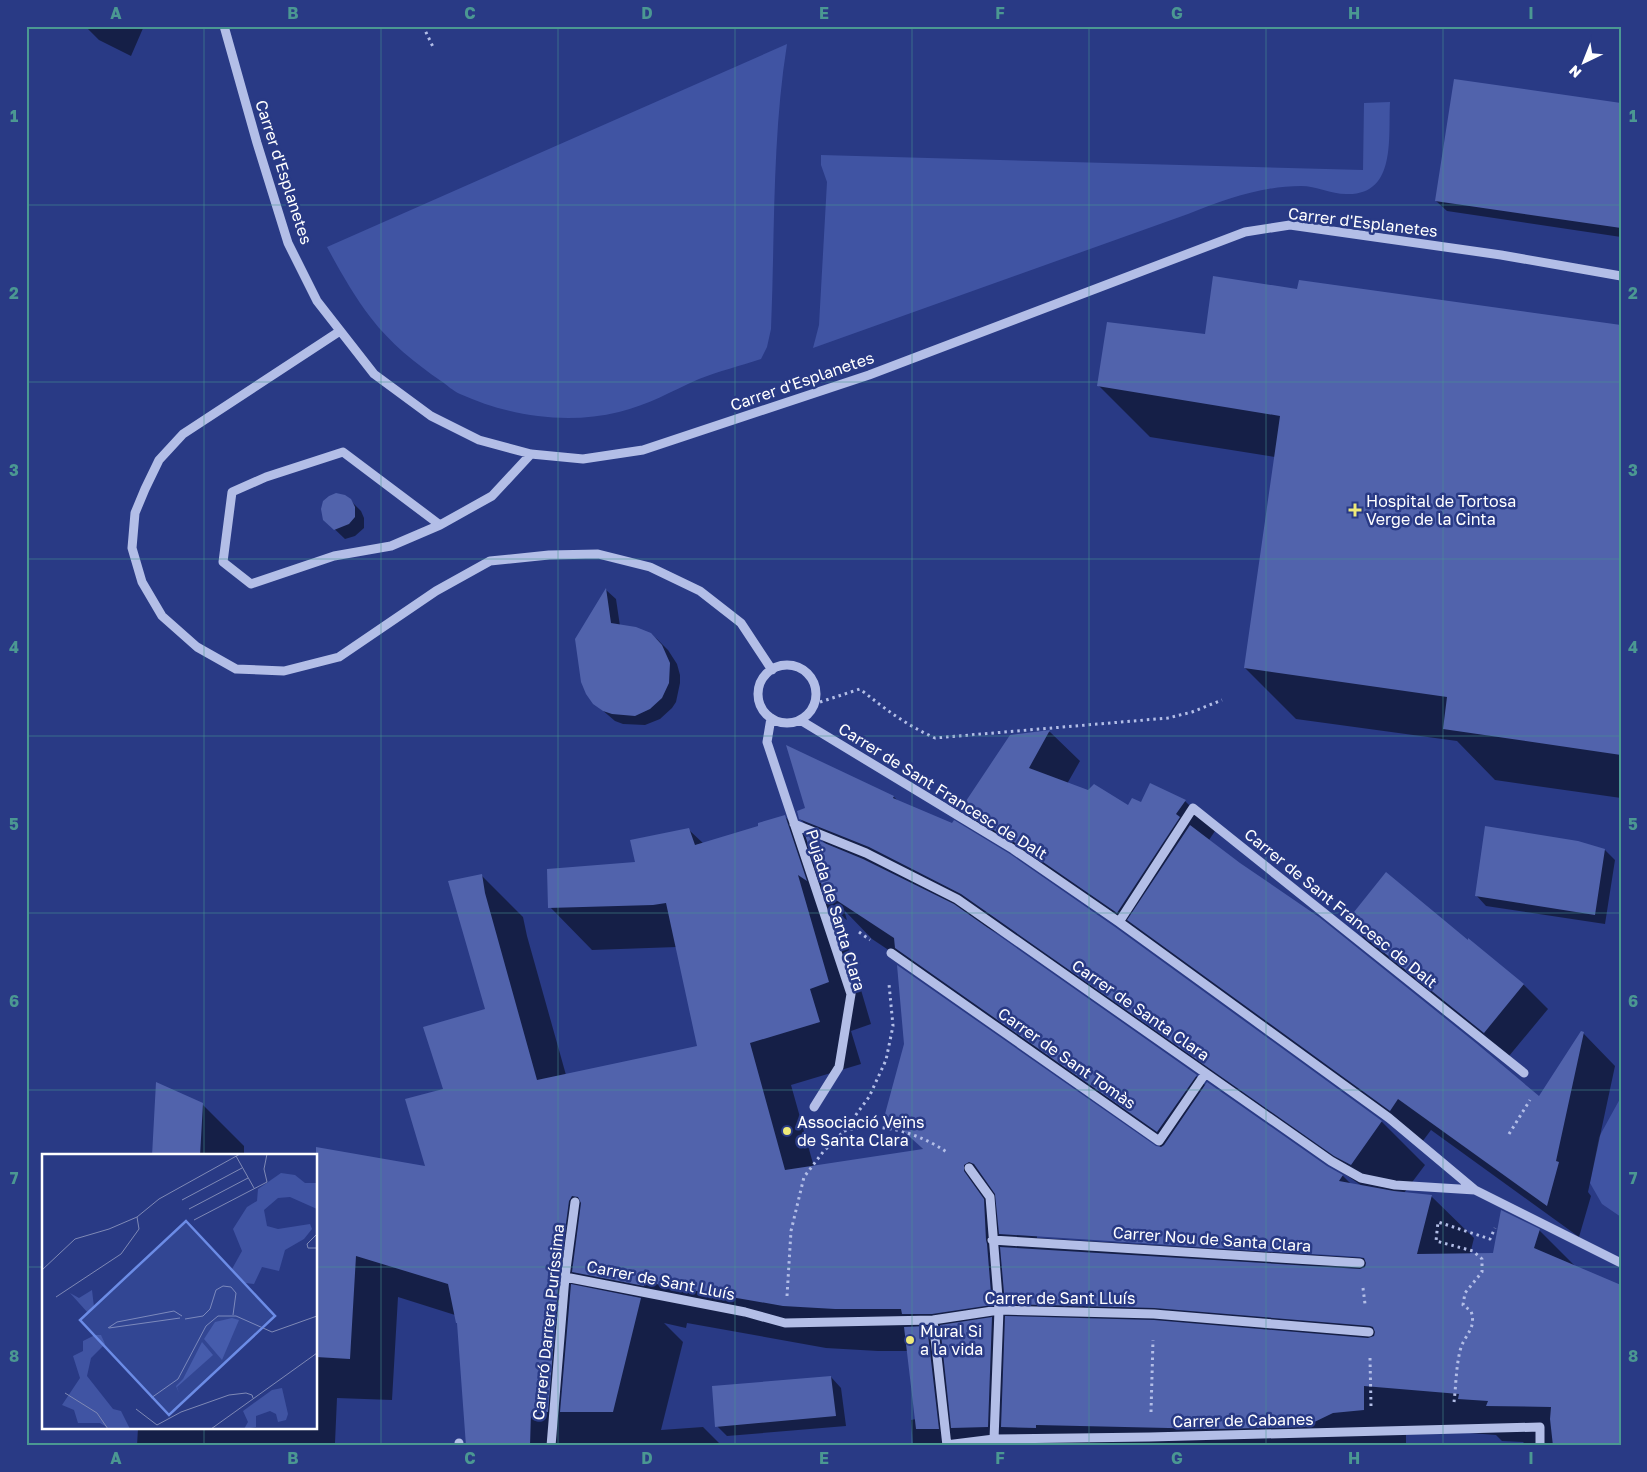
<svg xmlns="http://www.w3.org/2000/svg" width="1647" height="1472" viewBox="0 0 1647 1472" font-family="'Golos Text',sans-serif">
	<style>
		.green { fill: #4054a3 }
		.shadow { fill: #0007; fill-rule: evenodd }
		.building { fill: #5163ac }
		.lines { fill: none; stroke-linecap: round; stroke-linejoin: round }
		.path { stroke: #b3bee7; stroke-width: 3; stroke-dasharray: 2.5 4; stroke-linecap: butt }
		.minor { stroke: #b3bee7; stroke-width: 9 }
		.grid { fill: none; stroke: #4b9892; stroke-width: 1; stroke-opacity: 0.55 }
		.poi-dot { fill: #efea7a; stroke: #293a85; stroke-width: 2 }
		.labels { text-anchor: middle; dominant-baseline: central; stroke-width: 5; stroke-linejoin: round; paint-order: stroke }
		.street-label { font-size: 16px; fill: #fff; stroke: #293a85 }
		.poi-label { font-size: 16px; fill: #fff; stroke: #293a85; text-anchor: start }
		.inset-road { fill: none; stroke: #7f89b6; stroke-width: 1 }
		.view { fill: #6c8ce6; fill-opacity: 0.15; stroke: #6c8ce6; stroke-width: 2.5 }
		.inset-edge { fill: none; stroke: #fff; stroke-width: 2.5 }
		.neatline { fill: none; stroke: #4b9892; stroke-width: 2 }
		.grid-label { font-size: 16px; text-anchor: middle; font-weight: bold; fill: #4b9892 }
	</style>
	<rect width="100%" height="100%" fill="#293a85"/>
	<path class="green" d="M 787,44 C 772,138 775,234 771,329 L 767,347 L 761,359 C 740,366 719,371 699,379 C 672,391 648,405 619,412 C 566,425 509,416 460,394 C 453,391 447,385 441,381 C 415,363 390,343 371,318 C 354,296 340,271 327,247 Z
		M 1390,102 C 1388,137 1397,196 1346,194 C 1331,194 1316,186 1301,186 C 1261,186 1224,200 1188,214 L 813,348 L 819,325 L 827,182 L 821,165 L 821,155 L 1363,170 L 1364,103 Z
		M 1621,1097 L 1621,1217 L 1602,1204 L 1590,1183 L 1599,1137 Z"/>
	<path class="shadow" d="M 85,26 L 144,26 L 131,56 L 99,40 Z
		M 1621,105 L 1621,237 L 1447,211 L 1436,201 Z
		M 1299,291 L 1621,326 L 1621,798 L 1495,780 L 1457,741 L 1296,719 L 1245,668 L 1275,457 L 1150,437 L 1099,386 Z
		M 350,500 L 361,511 L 364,518 L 364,528 L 355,536 L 345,539 L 324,519 Z
		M 606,590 L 616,599 L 620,626 L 650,634 L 657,639 L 668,650 L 677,664 L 680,675 L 680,683 L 676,702 L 672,708 L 660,719 L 645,725 L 623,724 L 615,721 L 594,703 L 577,640 Z
		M 1050,732 L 1080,761 L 1067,784 L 1128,807 L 1141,804 L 1185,801 L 1215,831 L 1209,840 L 1539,1098 L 1583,1033 L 1615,1066 L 1588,1192 L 1591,1196 L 1579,1237 L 1431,1130 L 1422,1142 L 1161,952 L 992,840 L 962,810 L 1011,736 Z
		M 788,747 L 894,797 L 898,801 L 1115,928 L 1382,1122 L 1425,1165 L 1404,1193 L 1431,1196 L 1474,1238 L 1470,1254 L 1494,1254 L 1539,1230 L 1576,1267 L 1621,1446 L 1527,1446 L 1523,1442 L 1502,1441 L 1496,1435 L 1406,1428 L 1406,1446 L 913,1446 L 911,1420 L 916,1419 L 908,1351 L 878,1351 L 826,1348 L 687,1323 L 686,1328 L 664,1323 L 683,1342 L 661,1430 L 703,1427 L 722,1446 L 467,1446 L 458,1324 L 455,1315 L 398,1297 L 392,1400 L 337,1398 L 335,1443 L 386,1446 L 137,1446 L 138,1428 L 316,1428 L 316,1159 L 427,1167 L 445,1090 L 487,1010 L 481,875 L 523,917 L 527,936 L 566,1075 L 698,1047 L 677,947 L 592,950 L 550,907 L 637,863 L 689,830 L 704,844 L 760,827 L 784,816 L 805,836 L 827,845 L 800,819 L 806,809 ZM 844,910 L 872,939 L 917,969 L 944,995 L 1162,1148 L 887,1113 L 924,1150 L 814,1167 L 791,1085 L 861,1064 L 851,1031 L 871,1024 L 839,915 L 847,920 ZM 988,928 L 1005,937 L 1362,1186 L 1351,1184 L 1343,1176 L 1327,1167 L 1206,1086 L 1196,1076 L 987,929 ZM 1037,1235 L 1367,1256 L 1367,1258 L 1037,1238 Z
		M 1605,850 L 1615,860 L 1605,924 L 1486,906 L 1476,895 Z
		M 1348,922 L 1523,984 L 1548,1009 L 1509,1056 L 1372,947 Z
		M 202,1104 L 244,1146 L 244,1155 L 250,1156 L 153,1156 Z
		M 831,1377 L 841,1388 L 846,1426 L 727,1436 L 717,1426 Z"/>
	<path class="building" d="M 1454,79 L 1621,103 L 1621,228 L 1435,201 Z
		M 1213,276 L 1297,289 L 1299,280 L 1621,325 L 1621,755 L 1443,729 L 1447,697 L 1244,668 L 1280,416 L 1097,386 L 1107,322 L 1205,334 Z
		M 336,493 L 345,495 L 351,499 L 355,507 L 355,517 L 349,524 L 334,530 L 323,520 L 321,509 L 323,501 L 329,496 Z
		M 606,588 L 611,623 L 636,627 L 651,633 L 662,645 L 670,663 L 669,683 L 662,698 L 650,709 L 635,716 L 612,714 L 603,711 L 593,704 L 586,694 L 581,682 L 575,639 Z
		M 1050,730 L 1029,768 L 1088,790 L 1094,784 L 1128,805 L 1132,798 L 1141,802 L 1150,783 L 1186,800 L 1176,814 L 1180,817 L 1117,913 L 1017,844 L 960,810 L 1010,735 Z
		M 786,745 L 894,796 L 893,798 L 952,823 L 954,820 L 1010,854 L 1115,927 L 1382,1121 L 1351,1165 L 1334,1156 L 961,894 L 869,847 L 799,819 L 797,811 L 805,808 Z
		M 785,815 L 807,881 L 798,875 L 829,982 L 810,989 L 820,1022 L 750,1043 L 785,1170 L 923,1149 L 885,1114 L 904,1044 L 897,965 L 1156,1146 L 1161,1147 L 1164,1145 L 1207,1082 L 1327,1166 L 1343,1175 L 1339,1181 L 1394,1191 L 1432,1195 L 1417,1254 L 1493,1253 L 1501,1210 L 1540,1229 L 1534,1248 L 1621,1285 L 1621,1446 L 1553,1446 L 1550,1419 L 1551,1407 L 1486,1406 L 1488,1401 L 1458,1399 L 1459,1394 L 1364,1386 L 1364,1410 L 1333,1413 L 1304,1427 L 1213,1429 L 1036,1425 L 1036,1428 L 1001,1427 L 1005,1316 L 1154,1320 L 1368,1338 L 1374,1336 L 1375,1332 L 1373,1327 L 1370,1326 L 1154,1308 L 1005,1304 L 1000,1247 L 1360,1269 L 1365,1267 L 1366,1263 L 1364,1258 L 1360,1257 L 999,1234 L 995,1194 L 974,1164 L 969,1162 L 964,1165 L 964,1171 L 984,1199 L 986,1240 L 987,1244 L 992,1305 L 932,1314 L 902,1314 L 901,1309 L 835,1309 L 783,1306 L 645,1282 L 644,1286 L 572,1272 L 581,1203 L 578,1197 L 572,1196 L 569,1201 L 559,1276 L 548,1412 L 531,1412 L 530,1446 L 466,1446 L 457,1323 L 456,1323 L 448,1284 L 356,1256 L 350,1359 L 316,1357 L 316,1147 L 425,1166 L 405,1099 L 443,1089 L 423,1027 L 485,1009 L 448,881 L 482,874 L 485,893 L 537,1080 L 697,1046 L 666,903 L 653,905 L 548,908 L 547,869 L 635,862 L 630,840 L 689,828 L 695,845 L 758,826 L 758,823 Z
		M 1190,825 L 1240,863 L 1319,917 L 1476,1043 L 1539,1096 L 1581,1031 L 1584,1032 L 1556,1161 L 1559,1162 L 1547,1206 L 1398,1099 L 1390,1111 L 1127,920 Z
		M 1485,826 L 1578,841 L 1605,849 L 1595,915 L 1475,896 Z
		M 805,835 L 863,859 L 954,904 L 1197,1075 L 1157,1132 L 895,948 L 894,938 L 824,892 Z
		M 1386,872 L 1468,940 L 1468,938 L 1524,984 L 1484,1033 L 1346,922 Z
		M 156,1082 L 203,1103 L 200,1156 L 152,1156 Z
		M 571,1284 L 641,1298 L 613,1412 L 560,1412 Z
		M 992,1317 L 988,1427 L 951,1428 L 940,1325 Z
		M 927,1326 L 939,1429 L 916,1429 L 904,1327 Z
		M 831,1376 L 836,1416 L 715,1427 L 712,1386 Z"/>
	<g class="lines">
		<path class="path" d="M 423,26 L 434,49
			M 820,702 L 860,689 C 885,709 906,725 935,738 L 1168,718 L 1192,712 L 1222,700
			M 859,932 L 870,940
			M 844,1131 C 853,1129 862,1127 871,1127 C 897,1127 927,1138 948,1153
			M 1509,1134 L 1530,1100
			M 1363,1288 L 1365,1304
			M 787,1296 L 791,1231 L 804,1177 L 823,1152 L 844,1131 L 869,1097 L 886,1060 L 893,1026 L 889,984
			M 1370,1358 L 1371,1406
			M 1454,1402 C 1456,1386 1456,1367 1460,1351 C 1464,1334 1477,1330 1471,1311 L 1463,1305 L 1465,1293 L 1482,1272 L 1482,1259 L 1473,1251 L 1436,1241 L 1438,1222 L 1490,1239 L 1495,1228
			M 1151,1412 L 1153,1340"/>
		<path class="minor" d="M 224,26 L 257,143 L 288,243 L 317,301 L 374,374 L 431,416 L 479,440 L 531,454 L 583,459 L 643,450 L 869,375 L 1245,232 L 1290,225 L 1501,255 L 1621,276
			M 340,331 L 183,434 L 159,460 L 145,489 L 135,513 L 132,548 L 142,582 L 162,616 L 197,647 L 236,669 L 284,671 L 339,657 L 436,591 L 490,561 L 549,555 L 598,554 L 650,567 L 700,591 L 741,623 L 772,670
			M 440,525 L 391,546 L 334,556 L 251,584 L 223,562 L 232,492 L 266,477 L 343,452 L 440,525 L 492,496 L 531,454
			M758 694a29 29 0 1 1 58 0a29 29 0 1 1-58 0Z
			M 771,718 L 767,742 L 851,994 L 839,1067 L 814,1107
			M 800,720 L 1013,849 L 1119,922 L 1389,1118 L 1475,1190 L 1621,1263
			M 794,824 L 866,853 L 957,899 L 1331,1161 L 1361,1178 L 1395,1185 L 1475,1190
			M 1119,922 L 1193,808 L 1524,1073
			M 891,953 L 1159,1141 L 1205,1074
			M 969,1168 L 990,1197 L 999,1310 L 994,1439
			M 992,1240 L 1360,1263
			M 565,1277 L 745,1312 L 785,1323 L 933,1320 L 999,1310 L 1154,1314 L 1369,1332
			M 933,1320 L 947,1446
			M 946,1445 L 994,1439 L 1150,1437 L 1540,1427 L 1540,1446
			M 459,1446 L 459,1443
			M 551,1446 L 565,1277 L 575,1202"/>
	</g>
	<path class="grid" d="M 204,26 L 204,1156M 381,26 L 381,1446M 558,26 L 558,1446M 735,26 L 735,1446M 912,26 L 912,1446M 1089,26 L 1089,1446M 1266,26 L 1266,1446M 1443,26 L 1443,1446M 26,205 L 1621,205M 26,382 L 1621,382M 26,559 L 1621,559M 26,736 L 1621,736M 26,913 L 1621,913M 26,1090 L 1621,1090M 26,1267 L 44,1267M 316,1267 L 1621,1267M 204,1428 L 204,1446"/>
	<g class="poi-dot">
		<path d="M1352.5 502.5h5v5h5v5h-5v5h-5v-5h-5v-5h5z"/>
		<circle cx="787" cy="1131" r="5"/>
		<circle cx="910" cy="1340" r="5"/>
	</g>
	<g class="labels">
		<g class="street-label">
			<text transform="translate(284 172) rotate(72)">Carrer d'Esplanetes</text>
			<text transform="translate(1363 222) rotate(7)">Carrer d'Esplanetes</text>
			<text transform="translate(802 381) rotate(-19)">Carrer d'Esplanetes</text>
			<text transform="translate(943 791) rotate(32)">Carrer de Sant Francesc de Dalt</text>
			<text transform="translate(1341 908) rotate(39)">Carrer de Sant Francesc de Dalt</text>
			<text transform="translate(836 910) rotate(73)">Pujada de Santa Clara</text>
			<text transform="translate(1141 1010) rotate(35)">Carrer de Santa Clara</text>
			<text transform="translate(1067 1058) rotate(35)">Carrer de Sant Tomàs</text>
			<text transform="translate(1212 1239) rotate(4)">Carrer Nou de Santa Clara</text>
			<text transform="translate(661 1280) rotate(11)">Carrer de Sant Lluís</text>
			<text x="1060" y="1298">Carrer de Sant Lluís</text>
			<text transform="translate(548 1322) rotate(-84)">Carreró Darrera Puríssima</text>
			<text transform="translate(1243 1420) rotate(-1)">Carrer de Cabanes</text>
		</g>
		<g class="poi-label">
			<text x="1366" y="501">Hospital de Tortosa<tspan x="1366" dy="18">Verge de la Cinta</tspan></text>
			<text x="797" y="1122">Associació Veïns<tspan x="797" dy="18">de Santa Clara</tspan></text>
			<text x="920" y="1331">Mural Si<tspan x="920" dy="18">a la vida</tspan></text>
		</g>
	</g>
	<g transform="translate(42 1154)">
		<rect width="275" height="275" fill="#293a85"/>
		<path d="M 239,19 L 253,21 L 263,29 L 275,29 L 275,55 L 248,43 L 236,44 L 222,56 L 225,72 L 236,75 L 268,70 L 270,75 L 262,85 L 243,96 L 237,117 L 220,113 L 212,130 L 203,129 L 190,115 L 200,97 L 191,75 L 205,53 L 215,47 L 216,35 ZM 50,136 L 52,153 L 46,159 L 28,139 L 37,144 ZM 190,164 L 197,166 L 180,206 L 162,185 L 173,168 ZM 53,181 L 59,181 L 63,190 L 49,204 L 45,222 L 71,255 L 79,257 L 88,275 L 68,275 L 58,269 L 36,269 L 32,256 L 20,251 L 38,224 L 31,202 L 41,197 L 41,187 ZM 160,188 L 171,201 L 135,233 L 137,239 L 134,232 L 141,225 ZM 240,234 L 246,260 L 244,266 L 236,268 L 234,260 L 228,257 L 214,262 L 214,273 L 202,275 L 206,268 L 201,257 L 230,236 Z" fill="#4054a3"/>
		<path class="inset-road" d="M 194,2 L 212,34M 140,46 L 200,14M 147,55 L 206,24M 152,66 L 225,28 L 222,15 L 225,0M 275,80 L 265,90 L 266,94 L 275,94M 0,116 L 33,85 L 67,75 L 95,63 L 117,45 L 198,0M 14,143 L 79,100 L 97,75 L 95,63M 143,165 L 161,162 L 168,155 L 174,136 L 181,132 L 189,133 L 194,139 L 191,161M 66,174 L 75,168 L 132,157 L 140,162M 67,174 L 138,164M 23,239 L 55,259 L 66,275M 109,244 L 136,225 L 164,172 L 176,162 L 194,162 L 230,178 L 275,162M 94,255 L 115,271 L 139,258 L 187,241 L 204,239 L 210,241 L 211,244M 169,275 L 275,199"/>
		<path class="view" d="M 144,67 L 233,162 L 127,261 L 38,166 Z"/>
		<rect width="275" height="275" class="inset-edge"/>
	</g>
	<rect width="1647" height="1472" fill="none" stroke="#293a85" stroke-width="55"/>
	<g transform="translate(1584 62) rotate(223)" stroke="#293a85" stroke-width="4" paint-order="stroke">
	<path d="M0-4L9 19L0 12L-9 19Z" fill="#ffffff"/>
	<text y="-8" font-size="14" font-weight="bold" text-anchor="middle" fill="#ffffff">N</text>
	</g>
	<rect x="28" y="28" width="1592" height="1416" class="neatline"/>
	<g class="grid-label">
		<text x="116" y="19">A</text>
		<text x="293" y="19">B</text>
		<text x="470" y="19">C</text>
		<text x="647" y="19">D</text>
		<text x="824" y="19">E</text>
		<text x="1000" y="19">F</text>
		<text x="1177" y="19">G</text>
		<text x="1354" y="19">H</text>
		<text x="1531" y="19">I</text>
		<text x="14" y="122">1</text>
		<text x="1633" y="122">1</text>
		<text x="14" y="299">2</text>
		<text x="1633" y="299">2</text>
		<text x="14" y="476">3</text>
		<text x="1633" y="476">3</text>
		<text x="14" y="653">4</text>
		<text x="1633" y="653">4</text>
		<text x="14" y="830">5</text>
		<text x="1633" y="830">5</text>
		<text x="14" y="1007">6</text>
		<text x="1633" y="1007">6</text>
		<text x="14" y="1184">7</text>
		<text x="1633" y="1184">7</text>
		<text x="14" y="1362">8</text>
		<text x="1633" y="1362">8</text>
		<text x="116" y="1464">A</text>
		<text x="293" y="1464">B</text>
		<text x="470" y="1464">C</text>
		<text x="647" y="1464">D</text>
		<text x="824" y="1464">E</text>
		<text x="1000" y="1464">F</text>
		<text x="1177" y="1464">G</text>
		<text x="1354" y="1464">H</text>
		<text x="1531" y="1464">I</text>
	</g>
</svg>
